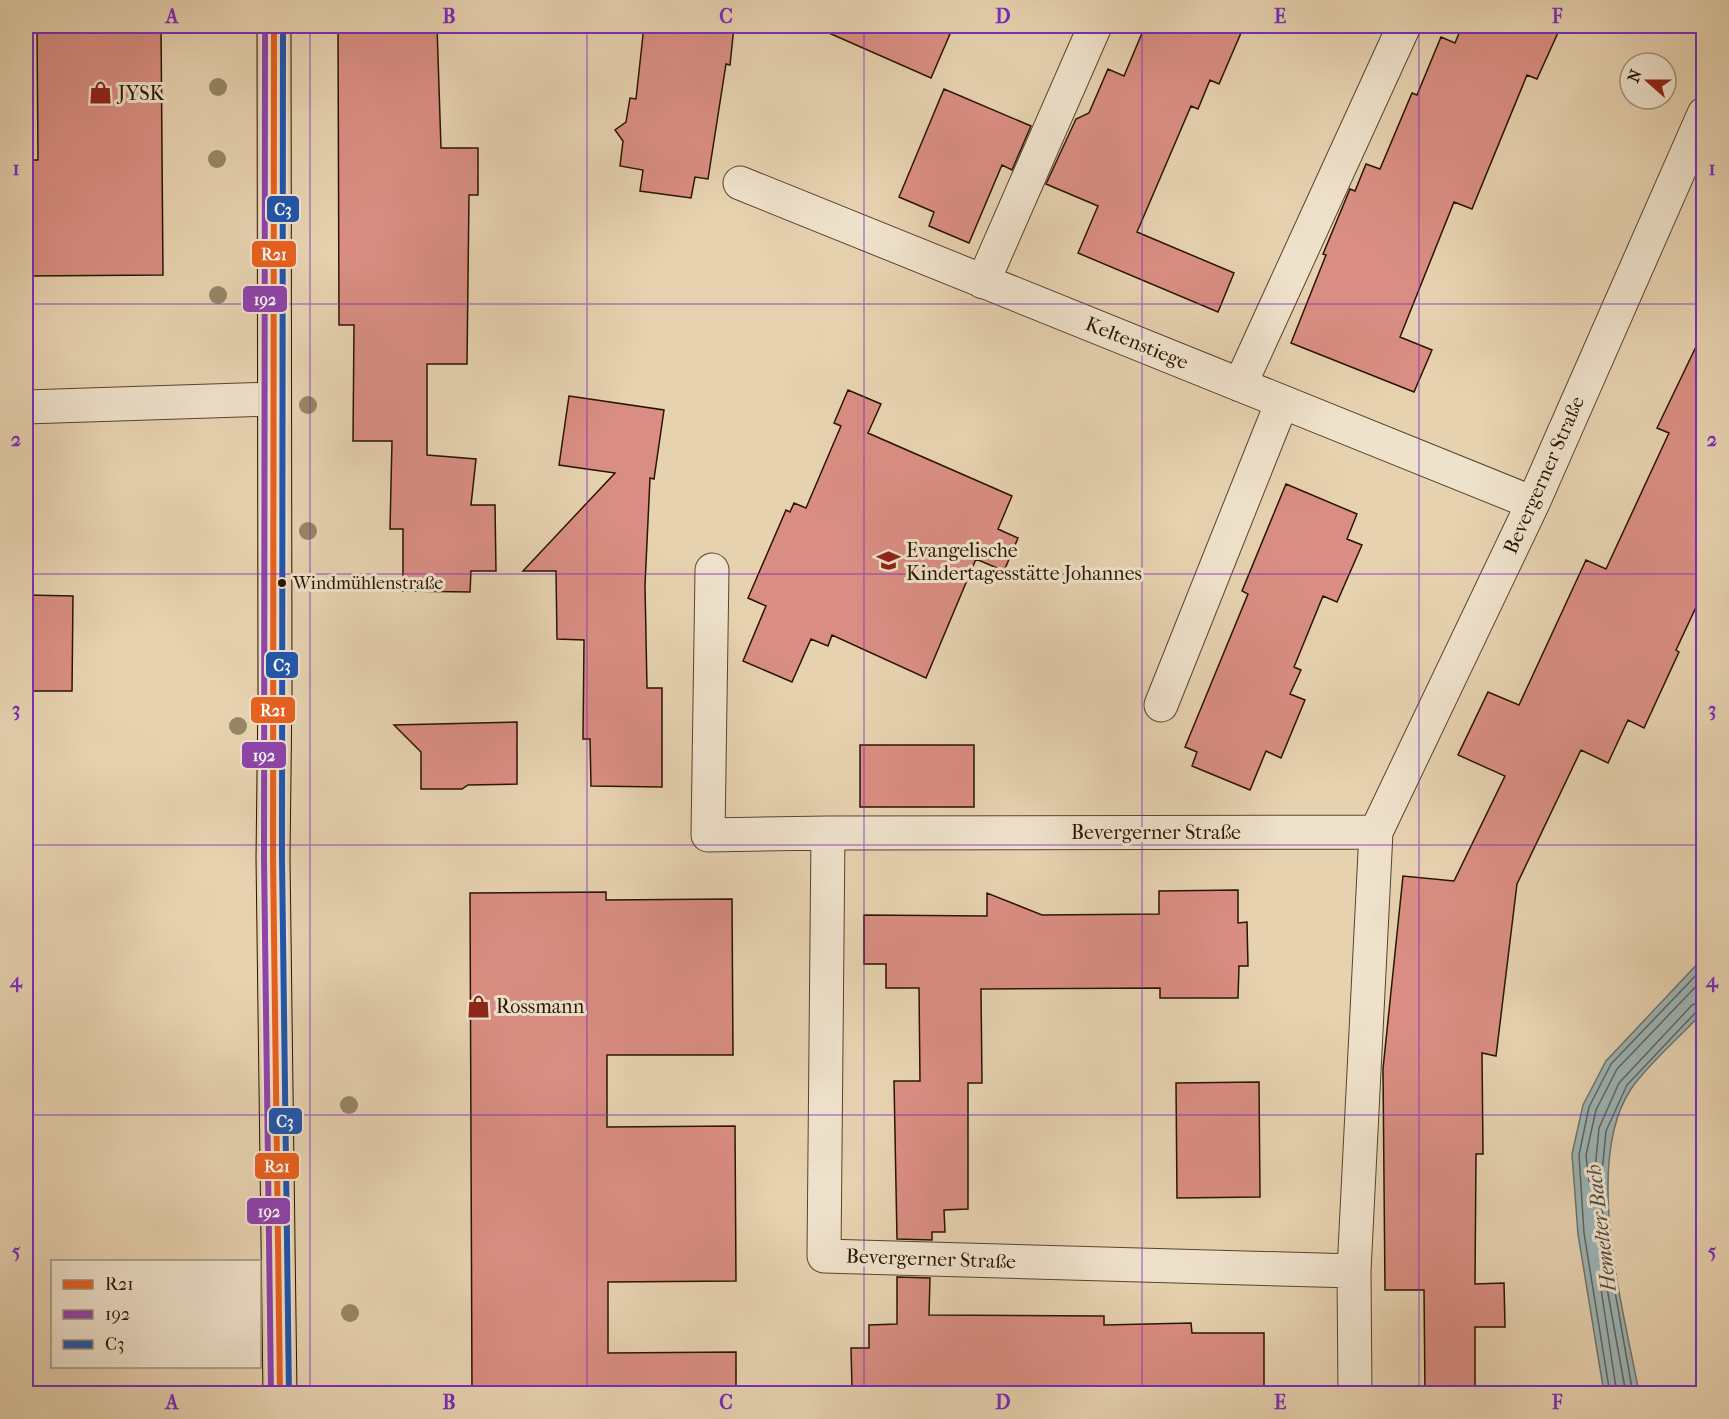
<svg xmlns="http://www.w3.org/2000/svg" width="1729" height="1419" viewBox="0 0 1729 1419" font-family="'IM FELL French Canon',serif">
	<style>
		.water { fill: #9cb5b7; stroke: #6e756e; stroke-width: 1.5 }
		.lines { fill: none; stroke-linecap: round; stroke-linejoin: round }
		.shore { stroke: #62655c; stroke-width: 1.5 }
		.building { fill: #da8e83; stroke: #281500; stroke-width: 1.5 }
		.minor-casing { stroke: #58442c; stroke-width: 35 }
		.major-casing { stroke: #281500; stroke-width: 35 }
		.minor { stroke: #efe2cc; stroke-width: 33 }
		.major { stroke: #e7d2b0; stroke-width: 33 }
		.bus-1-casing { stroke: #efe2cc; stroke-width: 10 }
		.bus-2-casing { stroke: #efe2cc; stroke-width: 10 }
		.bus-3-casing { stroke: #efe2cc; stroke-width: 10 }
		.bus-1 { stroke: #e86120; stroke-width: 6 }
		.bus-2 { stroke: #8e44ad; stroke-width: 6 }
		.bus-3 { stroke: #2056ae; stroke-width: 6 }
		.tree { fill: #968666 }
		.grid { fill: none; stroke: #7b2cbf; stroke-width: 1.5; stroke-opacity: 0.55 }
		.bus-dot { fill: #281500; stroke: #efe2cc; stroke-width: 2 }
		.labels { text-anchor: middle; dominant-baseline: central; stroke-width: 6; stroke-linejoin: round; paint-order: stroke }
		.bus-label { font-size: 18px; fill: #281500; stroke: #efe2cc; text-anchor: start }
		.poi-label { font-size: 20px; fill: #281500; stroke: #efe2cc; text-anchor: start }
		.street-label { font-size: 20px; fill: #281500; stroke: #efe2cc }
		.water-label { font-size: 21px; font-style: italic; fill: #514d40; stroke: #efe2cc }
		.line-badge { stroke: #efe2cc; stroke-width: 2 }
		.badge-label { font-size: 16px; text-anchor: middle; font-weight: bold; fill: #fff }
		.neatline { fill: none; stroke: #7b2cbf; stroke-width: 2 }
		.grid-label { font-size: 20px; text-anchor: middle; font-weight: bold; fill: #7b2cbf }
	</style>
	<rect width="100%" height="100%" fill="#e7d2b0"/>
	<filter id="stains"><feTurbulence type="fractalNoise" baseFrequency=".00333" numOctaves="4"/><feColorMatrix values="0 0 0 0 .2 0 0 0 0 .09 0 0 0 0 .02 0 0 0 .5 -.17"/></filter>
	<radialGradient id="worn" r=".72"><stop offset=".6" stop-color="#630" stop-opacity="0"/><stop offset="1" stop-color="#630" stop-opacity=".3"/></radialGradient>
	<path class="water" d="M 1703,958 L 1703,1012 C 1683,1034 1647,1065 1631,1089 C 1582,1163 1624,1310 1639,1393 L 1604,1393 L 1578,1234 L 1572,1154 L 1583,1105 L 1606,1061 Z"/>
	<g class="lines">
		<path class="shore" d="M 1704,978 L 1617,1069 L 1596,1110 L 1586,1155 L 1589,1181 L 1594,1180 L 1599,1128 L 1619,1083 L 1692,1005 L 1704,1001
			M 1610,1394 L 1584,1233 L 1579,1155 L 1589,1107 L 1611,1064 L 1704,967
			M 1617,1394 L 1601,1289 L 1603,1286 L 1607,1288 L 1626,1394
			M 1633,1394 L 1607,1246 L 1600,1193 L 1606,1131 L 1627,1085 L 1697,1011 L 1704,1009"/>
	</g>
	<path class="building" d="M 37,26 L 161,26 L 163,275 L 26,276 L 26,160 L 38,160 Z
		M 338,26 L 437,26 L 441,148 L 478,148 L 478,195 L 469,195 L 467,364 L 427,364 L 427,455 L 476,459 L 471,505 L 495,505 L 496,571 L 471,571 L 470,592 L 403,591 L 403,529 L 390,529 L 392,441 L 353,441 L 354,325 L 339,325 Z
		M 644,26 L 734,26 L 730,65 L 726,64 L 708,179 L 695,177 L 691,198 L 640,191 L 643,170 L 620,166 L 623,141 L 615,130 L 626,122 L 630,98 L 636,99 Z
		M 813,26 L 927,26 L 950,34 L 931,78 Z
		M 1145,26 L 1244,26 L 1219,84 L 1210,80 L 1198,109 L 1191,106 L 1137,232 L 1234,273 L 1218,312 L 1078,253 L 1098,206 L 1046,184 L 1076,119 L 1089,113 L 1108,69 L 1124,76 Z
		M 1462,26 L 1561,26 L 1537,79 L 1527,75 L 1472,209 L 1454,202 L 1400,337 L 1432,350 L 1414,392 L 1291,343 L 1326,255 L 1323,254 L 1350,189 L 1355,191 L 1366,164 L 1380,169 L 1412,93 L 1417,95 L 1441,37 L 1455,43 Z
		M 944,89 L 1031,126 L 1012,170 L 1002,165 L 969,243 L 929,226 L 934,212 L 899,197 Z
		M 1704,330 L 1704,590 L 1676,650 L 1679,652 L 1644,728 L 1628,720 L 1608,763 L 1581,750 L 1517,884 L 1496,1056 L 1482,1053 L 1483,1154 L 1476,1154 L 1475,1284 L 1504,1283 L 1505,1327 L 1475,1327 L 1475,1394 L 1425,1394 L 1424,1290 L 1385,1290 L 1383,1069 L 1403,876 L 1454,881 L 1505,776 L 1458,755 L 1488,692 L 1519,705 L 1586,560 L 1606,569 L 1669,433 L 1657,428 Z
		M 848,390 L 881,404 L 868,433 L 1012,496 L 998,529 L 1018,538 L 1004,571 L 976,559 L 926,678 L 832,635 L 828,646 L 811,639 L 792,682 L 743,661 L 766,606 L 748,598 L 786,510 L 790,512 L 794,503 L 806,508 L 841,426 L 834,423 Z
		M 569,396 L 664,410 L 654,479 L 650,478 L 645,585 L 647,688 L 662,688 L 662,787 L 591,786 L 590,739 L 583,739 L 584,640 L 557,639 L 556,571 L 523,571 L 615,473 L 559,465 Z
		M 1286,484 L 1357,514 L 1347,539 L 1362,545 L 1337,602 L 1323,596 L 1294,667 L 1301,670 L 1290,694 L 1305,700 L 1281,758 L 1266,751 L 1250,790 L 1192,766 L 1197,752 L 1185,747 L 1248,594 L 1242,591 Z
		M 26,595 L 73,596 L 72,691 L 26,691 Z
		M 517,722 L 517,784 L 468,785 L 462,789 L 421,789 L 421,752 L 394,725 Z
		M 860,745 L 974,745 L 974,807 L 860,807 Z
		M 1238,890 L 1238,923 L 1247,922 L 1248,966 L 1239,966 L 1238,998 L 1160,998 L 1160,988 L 981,989 L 982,1083 L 968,1083 L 968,1209 L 944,1210 L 945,1232 L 932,1232 L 932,1240 L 897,1239 L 894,1081 L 920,1081 L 919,988 L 886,988 L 886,964 L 864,964 L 864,915 L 987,916 L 987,893 L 1042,915 L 1159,914 L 1159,891 Z
		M 606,892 L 606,900 L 732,899 L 733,1055 L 607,1055 L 607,1127 L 735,1126 L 736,1281 L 608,1282 L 608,1353 L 736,1352 L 736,1394 L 472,1394 L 470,893 Z
		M 1259,1082 L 1260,1197 L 1177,1198 L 1176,1083 Z
		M 897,1277 L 930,1278 L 929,1315 L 1104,1316 L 1104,1325 L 1191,1323 L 1192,1333 L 1264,1333 L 1264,1393 L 869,1393 L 869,1387 L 852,1388 L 851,1348 L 869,1348 L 869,1325 L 897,1324 Z"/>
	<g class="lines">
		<defs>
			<path id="minor" d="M 740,183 L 1533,503
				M 983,282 L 1095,26
				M 1240,385 L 1404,26
				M 26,407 L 274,399
				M 712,570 L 708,835 L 828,833
				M 1161,705 L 1282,402
				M 1354,1271 L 824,1256 L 828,833 L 1376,832
				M 1355,1394 L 1354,1271 L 1376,832 L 1533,503 L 1704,114"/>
			<path id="major" d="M 274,26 L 275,692 L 273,858 L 280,1394"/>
		</defs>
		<use href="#minor" class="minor-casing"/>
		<use href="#major" class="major-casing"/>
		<use href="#minor" class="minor"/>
		<use href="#major" class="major"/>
		<defs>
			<path id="bus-1" d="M 274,26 L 273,858 L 280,1394"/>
			<path id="bus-2" d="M 265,26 L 264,858 L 271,1394"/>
			<path id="bus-3" d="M 283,26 L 282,858 L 289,1394"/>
		</defs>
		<use href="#bus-1" class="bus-1-casing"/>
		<use href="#bus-2" class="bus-2-casing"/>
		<use href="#bus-3" class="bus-3-casing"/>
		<use href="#bus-1" class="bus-1"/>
		<use href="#bus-2" class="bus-2"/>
		<use href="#bus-3" class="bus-3"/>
	</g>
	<g class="tree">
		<circle cx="218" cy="87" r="9"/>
		<circle cx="217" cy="159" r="9"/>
		<circle cx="218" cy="295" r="9"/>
		<circle cx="308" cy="405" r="9"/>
		<circle cx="308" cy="531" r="9"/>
		<circle cx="238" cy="726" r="9"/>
		<circle cx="349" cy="1105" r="9"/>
		<circle cx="350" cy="1313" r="9"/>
	</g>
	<path class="grid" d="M 310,26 L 310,1394M 587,26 L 587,1394M 864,26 L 864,1394M 1142,26 L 1142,1394M 1419,26 L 1419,1394M 26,304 L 1704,304M 26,574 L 1704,574M 26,845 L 1704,845M 26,1115 L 1704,1115"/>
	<defs>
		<symbol id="shop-bare" viewBox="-9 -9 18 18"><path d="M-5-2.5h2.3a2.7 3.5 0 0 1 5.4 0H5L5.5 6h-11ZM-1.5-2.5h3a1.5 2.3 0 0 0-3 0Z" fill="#8f2418" stroke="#efe2cc" stroke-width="2.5" paint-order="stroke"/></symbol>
		<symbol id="school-bare" viewBox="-9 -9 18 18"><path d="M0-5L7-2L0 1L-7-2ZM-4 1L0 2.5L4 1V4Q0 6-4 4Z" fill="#8f2418" stroke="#efe2cc" stroke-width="2.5" paint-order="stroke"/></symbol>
	</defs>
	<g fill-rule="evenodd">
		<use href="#shop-bare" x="84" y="76" width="33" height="33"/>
		<use href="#school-bare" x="872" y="544" width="33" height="33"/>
		<use href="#shop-bare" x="462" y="990" width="33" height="33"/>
	</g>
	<circle class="bus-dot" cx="282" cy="583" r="5"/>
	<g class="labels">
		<g class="bus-label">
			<text x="293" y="583">Windmühlenstraße</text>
		</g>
		<g class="poi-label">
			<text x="118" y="93">JYSK</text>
			<text x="906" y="550">Evangelische<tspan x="906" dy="23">Kindertagesstätte Johannes</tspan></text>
			<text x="496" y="1006">Rossmann</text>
		</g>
		<g class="street-label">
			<text transform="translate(1137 343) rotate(22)">Keltenstiege</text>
			<text transform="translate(1544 475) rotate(-66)">Bevergerner Straße</text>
			<text x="1156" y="832">Bevergerner Straße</text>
			<text transform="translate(931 1259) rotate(2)">Bevergerner Straße</text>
		</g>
		<g class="water-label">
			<text transform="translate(1601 1228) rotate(-97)">Hemelter Bach</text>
		</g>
	</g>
	<g class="line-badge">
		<rect x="266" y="195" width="34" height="28" rx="6" fill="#2056ae"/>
		<rect x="251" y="240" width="46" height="28" rx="6" fill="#e86120"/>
		<rect x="242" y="285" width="46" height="28" rx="6" fill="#8e44ad"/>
		<rect x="265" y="651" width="34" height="28" rx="6" fill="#2056ae"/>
		<rect x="250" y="696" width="46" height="28" rx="6" fill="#e86120"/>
		<rect x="241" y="741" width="46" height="28" rx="6" fill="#8e44ad"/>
		<rect x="268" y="1107" width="35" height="28" rx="6" fill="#2056ae"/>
		<rect x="254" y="1152" width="46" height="28" rx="6" fill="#e86120"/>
		<rect x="246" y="1197" width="45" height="28" rx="6" fill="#8e44ad"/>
	</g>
	<g class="badge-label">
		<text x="283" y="215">C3</text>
		<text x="274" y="260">R21</text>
		<text x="265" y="305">192</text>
		<text x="282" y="671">C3</text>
		<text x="273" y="716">R21</text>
		<text x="264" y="761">192</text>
		<text x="285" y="1127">C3</text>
		<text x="277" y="1172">R21</text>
		<text x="269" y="1217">192</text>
	</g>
	<rect width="1729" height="1419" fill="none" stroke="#e7d2b0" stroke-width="66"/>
	<rect x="51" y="1260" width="210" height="108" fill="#efe2cc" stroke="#9f907a" stroke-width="1.5"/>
	<rect x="63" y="1280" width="30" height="9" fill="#e86120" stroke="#9f907a" stroke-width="1.5"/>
	<text x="105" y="1290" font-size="18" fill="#281500">R21</text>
	<rect x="63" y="1310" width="30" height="9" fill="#8e44ad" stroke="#9f907a" stroke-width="1.5"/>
	<text x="105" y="1320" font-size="18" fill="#281500">192</text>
	<rect x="63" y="1340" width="30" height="9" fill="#2056ae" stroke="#9f907a" stroke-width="1.5"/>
	<text x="105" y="1350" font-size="18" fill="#281500">C3</text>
	<g transform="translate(1648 81) rotate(291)"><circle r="28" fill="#efe2cc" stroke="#9f907a" stroke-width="1.5"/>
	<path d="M0-4.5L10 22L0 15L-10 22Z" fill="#8f2418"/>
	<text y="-9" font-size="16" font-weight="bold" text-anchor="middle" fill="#281500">N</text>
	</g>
	<rect x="33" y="33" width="1663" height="1353" class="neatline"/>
	<g class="grid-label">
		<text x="172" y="23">A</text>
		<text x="449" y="23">B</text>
		<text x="726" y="23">C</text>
		<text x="1003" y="23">D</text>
		<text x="1280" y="23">E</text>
		<text x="1557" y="23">F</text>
		<text x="16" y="175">1</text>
		<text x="1712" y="175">1</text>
		<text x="16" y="446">2</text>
		<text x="1712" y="446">2</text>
		<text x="16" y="716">3</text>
		<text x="1712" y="716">3</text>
		<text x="16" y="987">4</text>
		<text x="1712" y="987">4</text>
		<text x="16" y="1258">5</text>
		<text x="1712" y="1258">5</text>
		<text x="172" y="1409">A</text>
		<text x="449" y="1409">B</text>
		<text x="726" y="1409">C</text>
		<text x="1003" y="1409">D</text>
		<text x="1280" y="1409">E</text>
		<text x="1557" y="1409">F</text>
	</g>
	<rect width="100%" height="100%" filter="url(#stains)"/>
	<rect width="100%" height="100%" fill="url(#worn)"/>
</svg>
